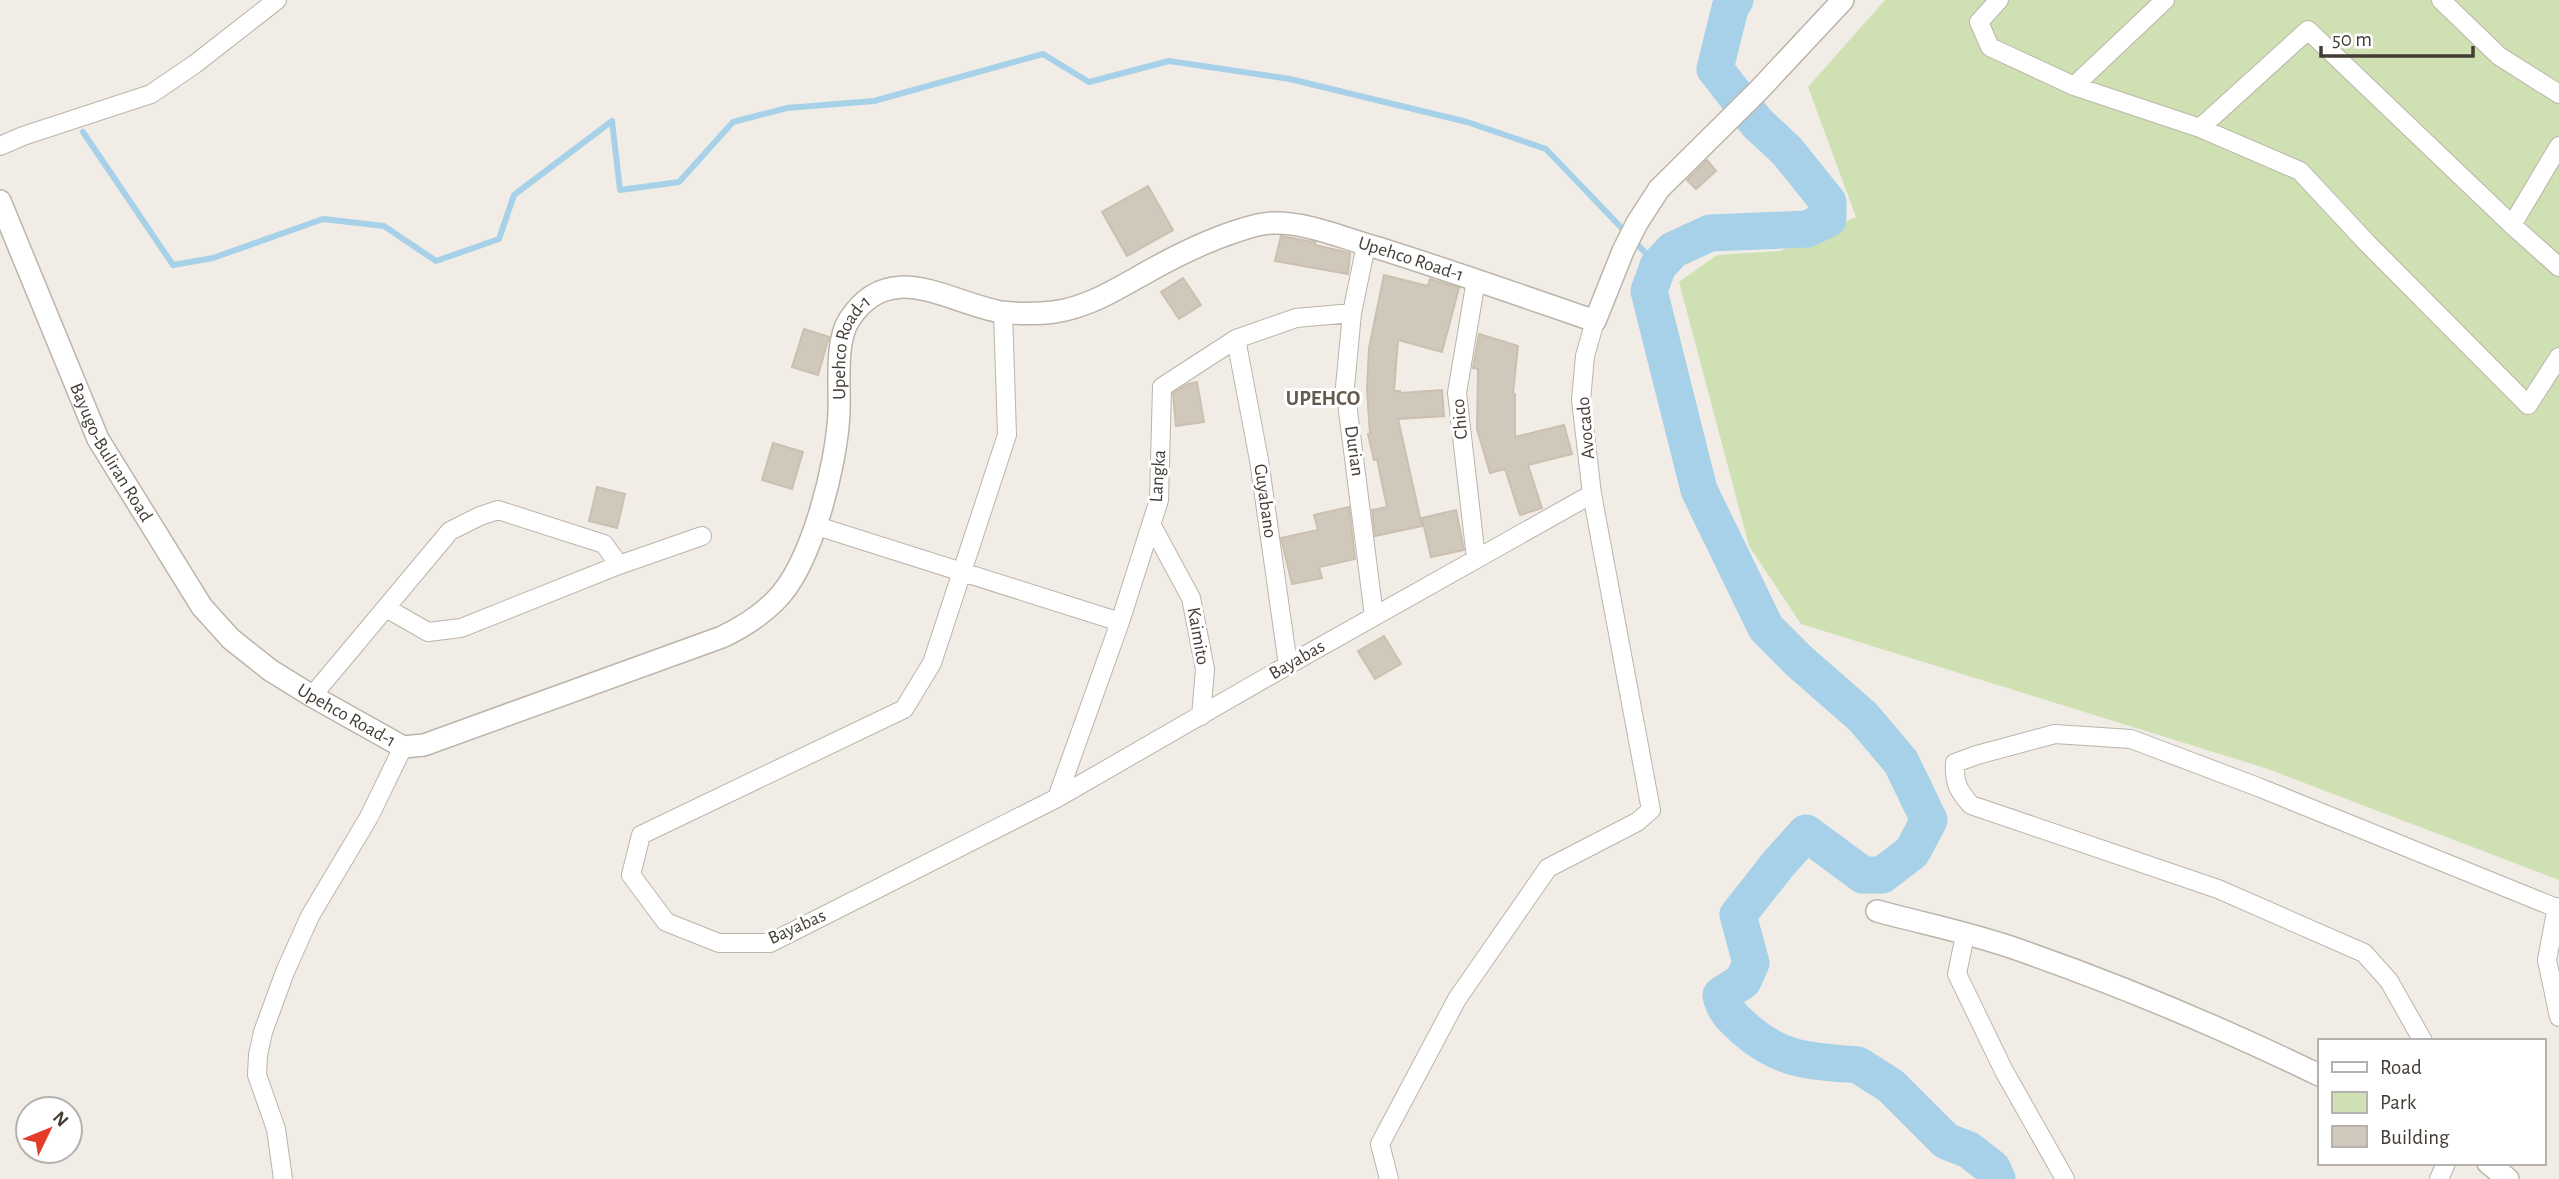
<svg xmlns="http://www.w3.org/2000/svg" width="2559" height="1179" viewBox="0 0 2559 1179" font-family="'Alegreya Sans',sans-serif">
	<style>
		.green { fill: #cfe1b2 }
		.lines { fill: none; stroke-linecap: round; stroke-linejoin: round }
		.stream { stroke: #a7d1e8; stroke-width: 6 }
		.river { stroke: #a7d1e8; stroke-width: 37 }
		.building { fill: #d1c8bc; stroke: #cbbfb0; stroke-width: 2 }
		.minor-casing { stroke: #bbb4a9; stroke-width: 20 }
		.tertiary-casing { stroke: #bbb4a9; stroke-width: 24 }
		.minor { stroke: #fff; stroke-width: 18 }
		.tertiary { stroke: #fff; stroke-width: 21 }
		.labels { text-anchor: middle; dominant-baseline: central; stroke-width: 6; stroke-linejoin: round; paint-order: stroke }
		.street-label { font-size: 19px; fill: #433d36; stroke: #fff }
		.neighbourhood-label { font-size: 21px; font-weight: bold; fill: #645a4e; stroke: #fff }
	</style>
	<rect width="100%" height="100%" fill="#f1ede6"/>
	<path class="green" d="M 1885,0 L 2559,0 L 2559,880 L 2265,768 L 1801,624 L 1749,546 L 1679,282 L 1717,255 L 1780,251 L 1856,217 L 1808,87 Z"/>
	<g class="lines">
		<path class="stream" d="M 83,132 L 173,265 L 213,258 L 323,219 L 384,226 L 436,261 L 499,239 L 514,195 L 612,121 L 620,190 L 679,182 L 733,122 L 787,108 L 874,101 L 1043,54 L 1089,82 L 1169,61 L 1290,79 L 1467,122 L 1546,149 L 1658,266"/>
		<path class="river" d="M 1735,0 L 1730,8 L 1715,69 L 1757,123 L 1787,151 L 1828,202 L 1828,219 L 1807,229 L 1710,233 L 1673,250 L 1658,266 L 1649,291 L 1699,490 L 1766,628 L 1799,661 L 1863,717 L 1901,762 L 1929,820 L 1912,852 L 1882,875 L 1863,875 L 1806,833 L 1779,863 L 1738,915 L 1751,963 L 1743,981 L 1721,995 C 1724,1011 1734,1019 1746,1030 C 1783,1062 1811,1061 1858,1065 L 1891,1086 L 1946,1141 L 1969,1150 L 1992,1168 L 1997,1179"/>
	</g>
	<path class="building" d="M 1707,160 L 1716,171 L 1696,189 L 1687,180 Z
		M 1148,186 L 1173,230 L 1127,256 L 1102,212 Z
		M 1281,236 L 1308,241 L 1315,242 L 1315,245 L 1350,253 L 1348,274 L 1275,261 Z
		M 1384,275 L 1428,286 L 1430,279 L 1459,288 L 1442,352 L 1398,340 L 1394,391 L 1400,391 L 1400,393 L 1442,390 L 1444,416 L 1398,419 L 1422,526 L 1375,536 L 1372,510 L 1387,507 L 1377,459 L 1374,460 L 1368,434 L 1370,434 L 1367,389 L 1369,348 Z
		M 1183,278 L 1201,305 L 1179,319 L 1161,292 Z
		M 804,329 L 829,337 L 818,375 L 792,367 Z
		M 1479,334 L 1518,346 L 1513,393 L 1515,394 L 1515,437 L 1564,425 L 1572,454 L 1528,465 L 1542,508 L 1520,515 L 1505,469 L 1490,473 L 1477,429 L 1478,369 L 1473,368 Z
		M 1197,382 L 1204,422 L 1176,426 L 1173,393 L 1188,384 Z
		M 773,443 L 803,452 L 792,489 L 762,480 Z
		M 597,487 L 625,494 L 617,528 L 589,521 Z
		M 1349,507 L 1355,559 L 1319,567 L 1322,578 L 1292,584 L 1281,538 L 1318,530 L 1314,515 Z
		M 1456,510 L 1464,550 L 1431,557 L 1422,518 Z
		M 1384,636 L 1401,664 L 1375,679 L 1358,651 Z"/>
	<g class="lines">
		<defs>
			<path id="minor" d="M 1999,0 L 1979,22 L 1990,47 L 2074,86 L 2200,128 L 2300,171 L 2367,243 L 2528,405 L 2559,357
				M 2441,0 L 2499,56 L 2559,94
				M 2074,86 L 2165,0
				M 2200,128 L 2308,30 L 2512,225 L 2559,267
				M 0,146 L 23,136 L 151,94 L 195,64 L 277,0
				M 2512,225 L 2559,146
				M 1366,245 L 1352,313 L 1345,387 L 1374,616
				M 1003,312 L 1007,435 L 932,663 L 904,709 L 641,835 L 631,875 L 666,922 L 719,943 L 770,943 L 1057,798 L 1288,665 L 1592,494
				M 1236,339 L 1259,460 L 1288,665
				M 1151,524 L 1191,598 L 1205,669 L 1201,716
				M 817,526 L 1120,622
				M 1476,558 L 1457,393 L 1476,280
				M 386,608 L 428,632 L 461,628 L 619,565 L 702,536
				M 312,696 L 450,531 L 480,516 L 498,510 L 604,544 L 619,565
				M 1057,798 L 1120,622 L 1159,500 L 1162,387 L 1236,339 L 1296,318 L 1352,313
				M 2557,907 L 2547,960 L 2559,1017
				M 1965,935 L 1957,974 L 2004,1071 L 2065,1179
				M 2423,1041 L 2389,981 L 2364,953 L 2218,889 L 1971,805 C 1958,791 1954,782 1955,763 L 1977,755 L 2055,734 L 2131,739 L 2258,787 L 2559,909
				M 283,1179 L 276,1129 L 257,1075 L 258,1055 L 263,1032 L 285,972 L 310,916 L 369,817 L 403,747
				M 1389,1179 L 1380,1144 L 1457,999 L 1548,868 L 1637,822 L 1651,810 L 1592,494 L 1581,400 L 1585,356 L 1595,321
				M 2439,1179 L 2446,1163"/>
			<g id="tertiary">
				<path id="s1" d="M 0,201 L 98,439 L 202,607 L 231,639 L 270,670 L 312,696 L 403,747 L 424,745 L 722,637 C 741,628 760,616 775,601 C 812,565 837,463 839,412 C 840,385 835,342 849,320 C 889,257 947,302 1001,312 C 1016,314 1039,314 1054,312 C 1089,307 1119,288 1149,271 C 1176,256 1204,242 1234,232 C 1246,228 1260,223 1273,223 C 1306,222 1343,238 1375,247 C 1449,270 1522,296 1595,321 L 1623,251 L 1637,223 L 1659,189 L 1759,90 L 1843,0"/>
				<path d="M 1877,911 C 1925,924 1976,934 2022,951 C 2122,986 2224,1029 2319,1075"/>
				<path d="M 2488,1163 L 2508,1179"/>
			</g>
		</defs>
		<use href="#minor" class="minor-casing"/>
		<use href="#tertiary" class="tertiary-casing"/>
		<use href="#minor" class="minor"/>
		<use href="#tertiary" class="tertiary"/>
	</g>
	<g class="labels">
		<g class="street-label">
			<text stroke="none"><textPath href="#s1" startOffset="2002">Upehco Road-1</textPath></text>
			<text stroke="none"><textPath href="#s1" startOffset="1374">Upehco Road-1</textPath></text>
			<text transform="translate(1460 419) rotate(-95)">Chico</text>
			<text transform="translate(1586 428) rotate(-95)">Avocado</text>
			<text stroke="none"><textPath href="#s1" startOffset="275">Bayugo-Buliran Road</textPath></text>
			<text transform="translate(1354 451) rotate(82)">Durian</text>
			<text transform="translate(1158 476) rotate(-86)">Langka</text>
			<text transform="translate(1265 501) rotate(82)">Guyabano</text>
			<text transform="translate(1198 636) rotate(80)">Kaimito</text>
			<text transform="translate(1297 660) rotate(-30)">Bayabas</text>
			<text stroke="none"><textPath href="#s1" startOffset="637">Upehco Road-1</textPath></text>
			<text transform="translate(797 927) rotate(-24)">Bayabas</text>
		</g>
		<g class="neighbourhood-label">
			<text x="1323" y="398">UPEHCO</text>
		</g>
	</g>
	<rect x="2318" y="1039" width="228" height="126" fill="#ffffff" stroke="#b4b1af" stroke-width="2"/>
	<rect x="2332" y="1062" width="35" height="10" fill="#ffffff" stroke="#b4b1af" stroke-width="2"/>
	<text x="2380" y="1074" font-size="21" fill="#433d36">Road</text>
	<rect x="2332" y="1092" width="35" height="21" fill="#cfe1b2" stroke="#b4b1af" stroke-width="2"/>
	<text x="2380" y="1109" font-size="21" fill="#433d36">Park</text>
	<rect x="2332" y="1126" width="35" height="21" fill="#d1c8bc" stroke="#b4b1af" stroke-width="2"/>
	<text x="2380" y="1144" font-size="21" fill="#433d36">Building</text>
	<g transform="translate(49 1130) rotate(47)"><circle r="33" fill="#ffffff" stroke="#b4b1af" stroke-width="2"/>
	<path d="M0-5L12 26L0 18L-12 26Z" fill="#e33c2a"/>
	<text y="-10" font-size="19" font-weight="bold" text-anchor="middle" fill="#433d36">N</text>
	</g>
	<path d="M2321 46v10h152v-10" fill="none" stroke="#433d36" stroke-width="3.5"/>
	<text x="2332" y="46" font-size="21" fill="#433d36" stroke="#ffffff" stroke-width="5" paint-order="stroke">50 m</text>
</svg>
